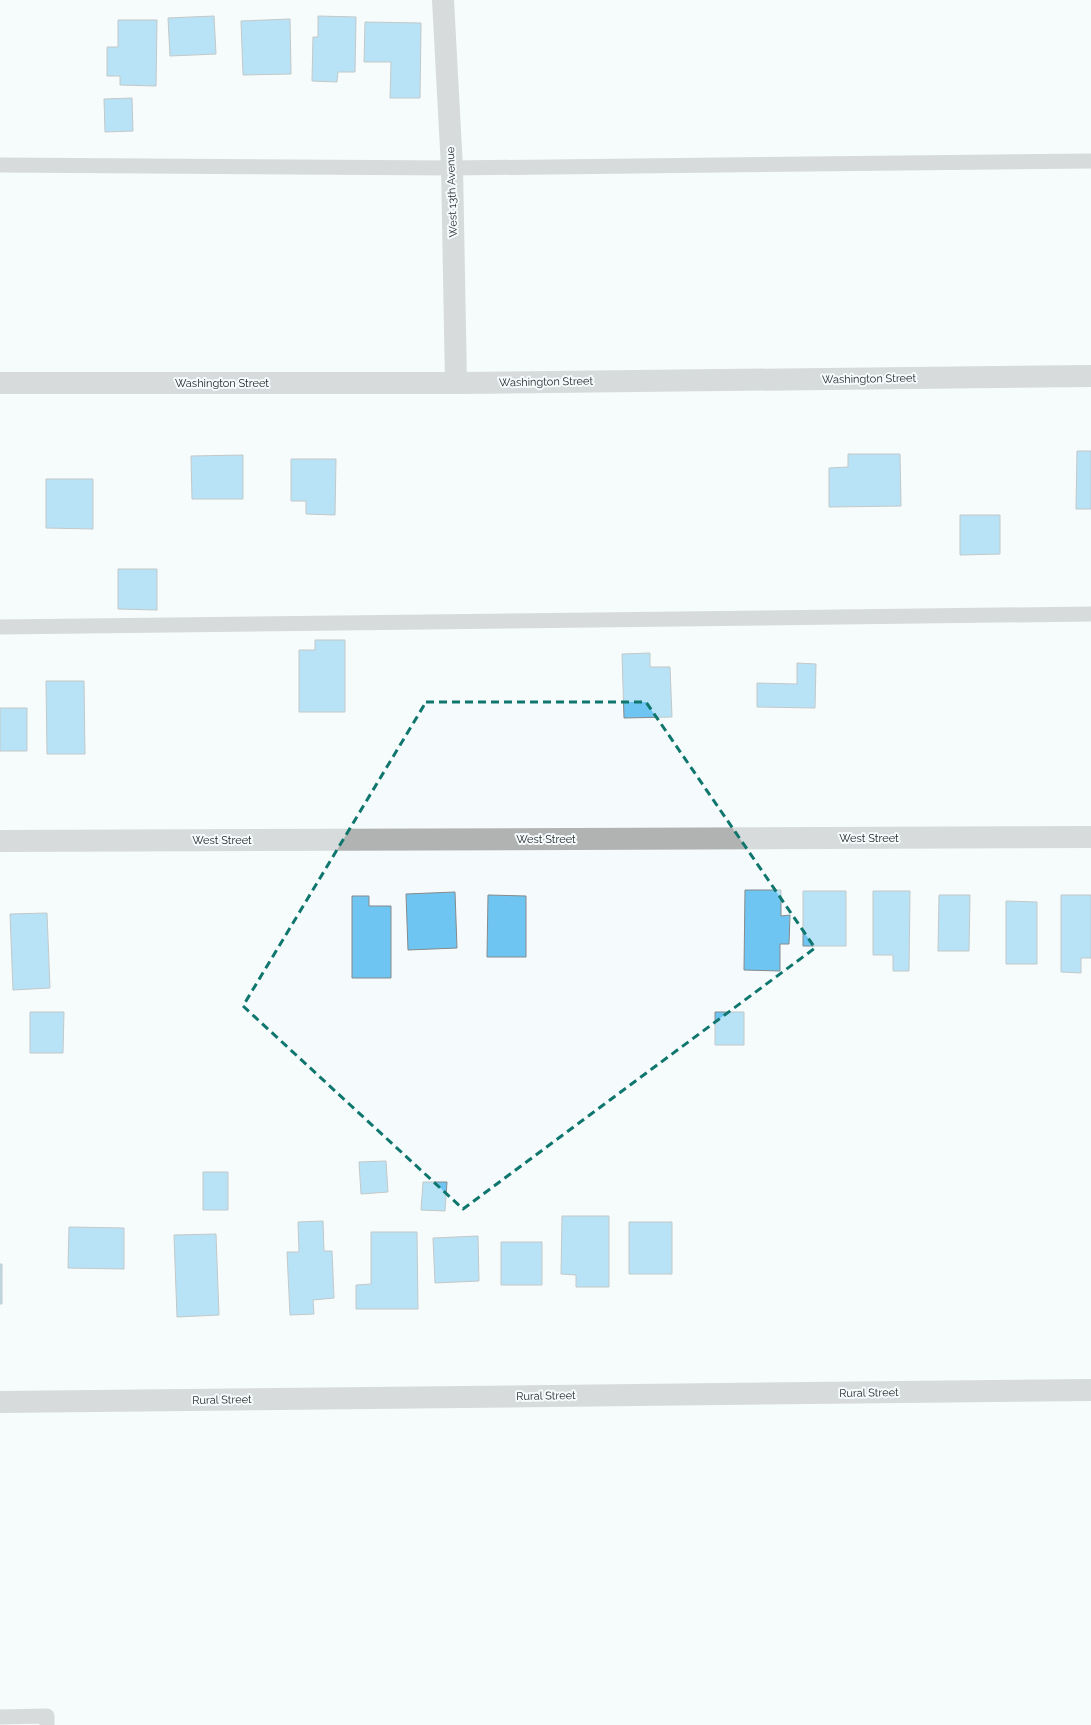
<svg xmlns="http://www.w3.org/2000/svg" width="1091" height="1725" viewBox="0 0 1091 1725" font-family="Raleway,sans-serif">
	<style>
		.building { fill: #6ec5f1; stroke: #858a8c }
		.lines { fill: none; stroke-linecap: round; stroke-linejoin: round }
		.service { stroke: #b1b3b3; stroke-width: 15 }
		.minor { stroke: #b1b3b3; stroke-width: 22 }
		.tertiary { stroke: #b1b3b3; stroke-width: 22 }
		.marked { fill: none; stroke: #0f766e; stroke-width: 3; stroke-dasharray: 8 5; stroke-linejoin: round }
		.labels { text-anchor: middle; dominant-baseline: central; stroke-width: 4; stroke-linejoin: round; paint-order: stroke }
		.street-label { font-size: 11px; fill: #1f2222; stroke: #f5fbfc }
	</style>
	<rect width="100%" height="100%" fill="#f5fbfc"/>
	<path class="building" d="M 214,16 L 216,54 L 170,56 L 168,18 Z
		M 318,16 L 356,17 L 355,72 L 338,72 L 337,82 L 312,81 L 313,37 L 318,37 Z
		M 290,19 L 291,74 L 243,75 L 241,21 Z
		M 118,20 L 157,20 L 156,86 L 120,85 L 120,76 L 107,76 L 107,47 L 118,47 Z
		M 365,22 L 421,23 L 420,98 L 390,98 L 391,62 L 364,62 Z
		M 132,98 L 133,131 L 105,132 L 104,99 Z
		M 1077,451 L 1091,451 L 1091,509 L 1076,509 Z
		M 848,454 L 900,454 L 901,506 L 829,507 L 829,468 L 848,467 Z
		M 243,455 L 243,499 L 192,499 L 191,456 Z
		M 291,459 L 336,459 L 335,515 L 306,514 L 306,501 L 291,501 Z
		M 46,479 L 93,479 L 93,529 L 46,528 Z
		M 960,515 L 1000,515 L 1000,554 L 960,555 Z
		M 118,569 L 157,569 L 157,610 L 118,609 Z
		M 315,640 L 345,640 L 345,712 L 299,712 L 299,650 L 315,650 Z
		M 650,653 L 650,667 L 670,667 L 672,717 L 624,718 L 622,654 Z
		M 797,663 L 816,664 L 815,708 L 757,707 L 757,683 L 797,684 Z
		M 46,681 L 84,681 L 85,754 L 47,754 Z
		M 0,708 L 27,708 L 27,751 L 0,751 Z
		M 745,890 L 781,890 L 781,916 L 790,915 L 789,944 L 780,944 L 780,971 L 744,970 Z
		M 803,891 L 846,891 L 846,946 L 803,946 Z
		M 873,891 L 910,891 L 909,971 L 893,971 L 893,955 L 873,955 Z
		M 455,892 L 457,948 L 408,950 L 406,894 Z
		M 488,895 L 526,896 L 526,957 L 487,957 Z
		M 939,895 L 970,895 L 969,951 L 938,951 Z
		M 1061,895 L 1091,895 L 1091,958 L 1081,958 L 1081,973 L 1061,972 Z
		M 352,896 L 369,896 L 369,906 L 391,906 L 391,978 L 352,978 Z
		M 1006,901 L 1037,902 L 1037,964 L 1006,964 Z
		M 47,913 L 50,988 L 13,990 L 10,914 Z
		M 30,1012 L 64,1012 L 63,1053 L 30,1053 Z
		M 715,1012 L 744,1012 L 744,1045 L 715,1045 Z
		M 386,1161 L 388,1192 L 361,1194 L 359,1162 Z
		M 203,1172 L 228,1172 L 228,1210 L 203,1210 Z
		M 423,1182 L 447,1182 L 445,1211 L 421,1210 Z
		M 562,1216 L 609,1216 L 609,1287 L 576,1287 L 576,1275 L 561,1274 Z
		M 323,1221 L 324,1251 L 332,1251 L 334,1298 L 313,1300 L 314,1314 L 290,1315 L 287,1252 L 299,1252 L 298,1222 Z
		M 629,1222 L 672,1222 L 672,1274 L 629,1274 Z
		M 69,1227 L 124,1228 L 124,1269 L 68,1268 Z
		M 371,1232 L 417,1232 L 418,1309 L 356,1309 L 356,1285 L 371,1284 Z
		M 216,1234 L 219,1315 L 177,1317 L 174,1235 Z
		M 478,1236 L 479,1281 L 435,1283 L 433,1238 Z
		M 501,1242 L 542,1242 L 542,1285 L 501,1285 Z
		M 0,1264 L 2,1264 L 2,1304 L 0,1304 Z"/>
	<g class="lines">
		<path class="service" d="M 0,165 L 452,168 L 1091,161
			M 0,627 L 1091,614
			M 0,1717 L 47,1716 L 47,1725"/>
		<path class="minor" d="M 443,0 L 452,168 L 456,383
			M 0,383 L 456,383 L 1091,376
			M 0,841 L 1091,837"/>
		<path class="tertiary" d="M 0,1402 L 1091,1390"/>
	</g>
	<path d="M0 0H1091V1725H0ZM 426,702 L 646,702 L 815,948 L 463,1209 L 243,1006 Z" fill="#f5fbfc" fill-opacity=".55" fill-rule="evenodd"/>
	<path class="marked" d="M 426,702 L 646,702 L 815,948 L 463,1209 L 243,1006 Z"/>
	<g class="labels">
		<g class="street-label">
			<text transform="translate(452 192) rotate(-92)">West 13th Avenue</text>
			<text transform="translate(869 379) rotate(-1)">Washington Street</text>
			<text transform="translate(546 382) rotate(-1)">Washington Street</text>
			<text x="222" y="383">Washington Street</text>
			<text x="869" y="838">West Street</text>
			<text x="546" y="839">West Street</text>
			<text x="222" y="840">West Street</text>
			<text transform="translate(869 1393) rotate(-1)">Rural Street</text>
			<text transform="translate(546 1396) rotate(-1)">Rural Street</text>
			<text transform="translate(222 1400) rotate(-1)">Rural Street</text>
		</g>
	</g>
</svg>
